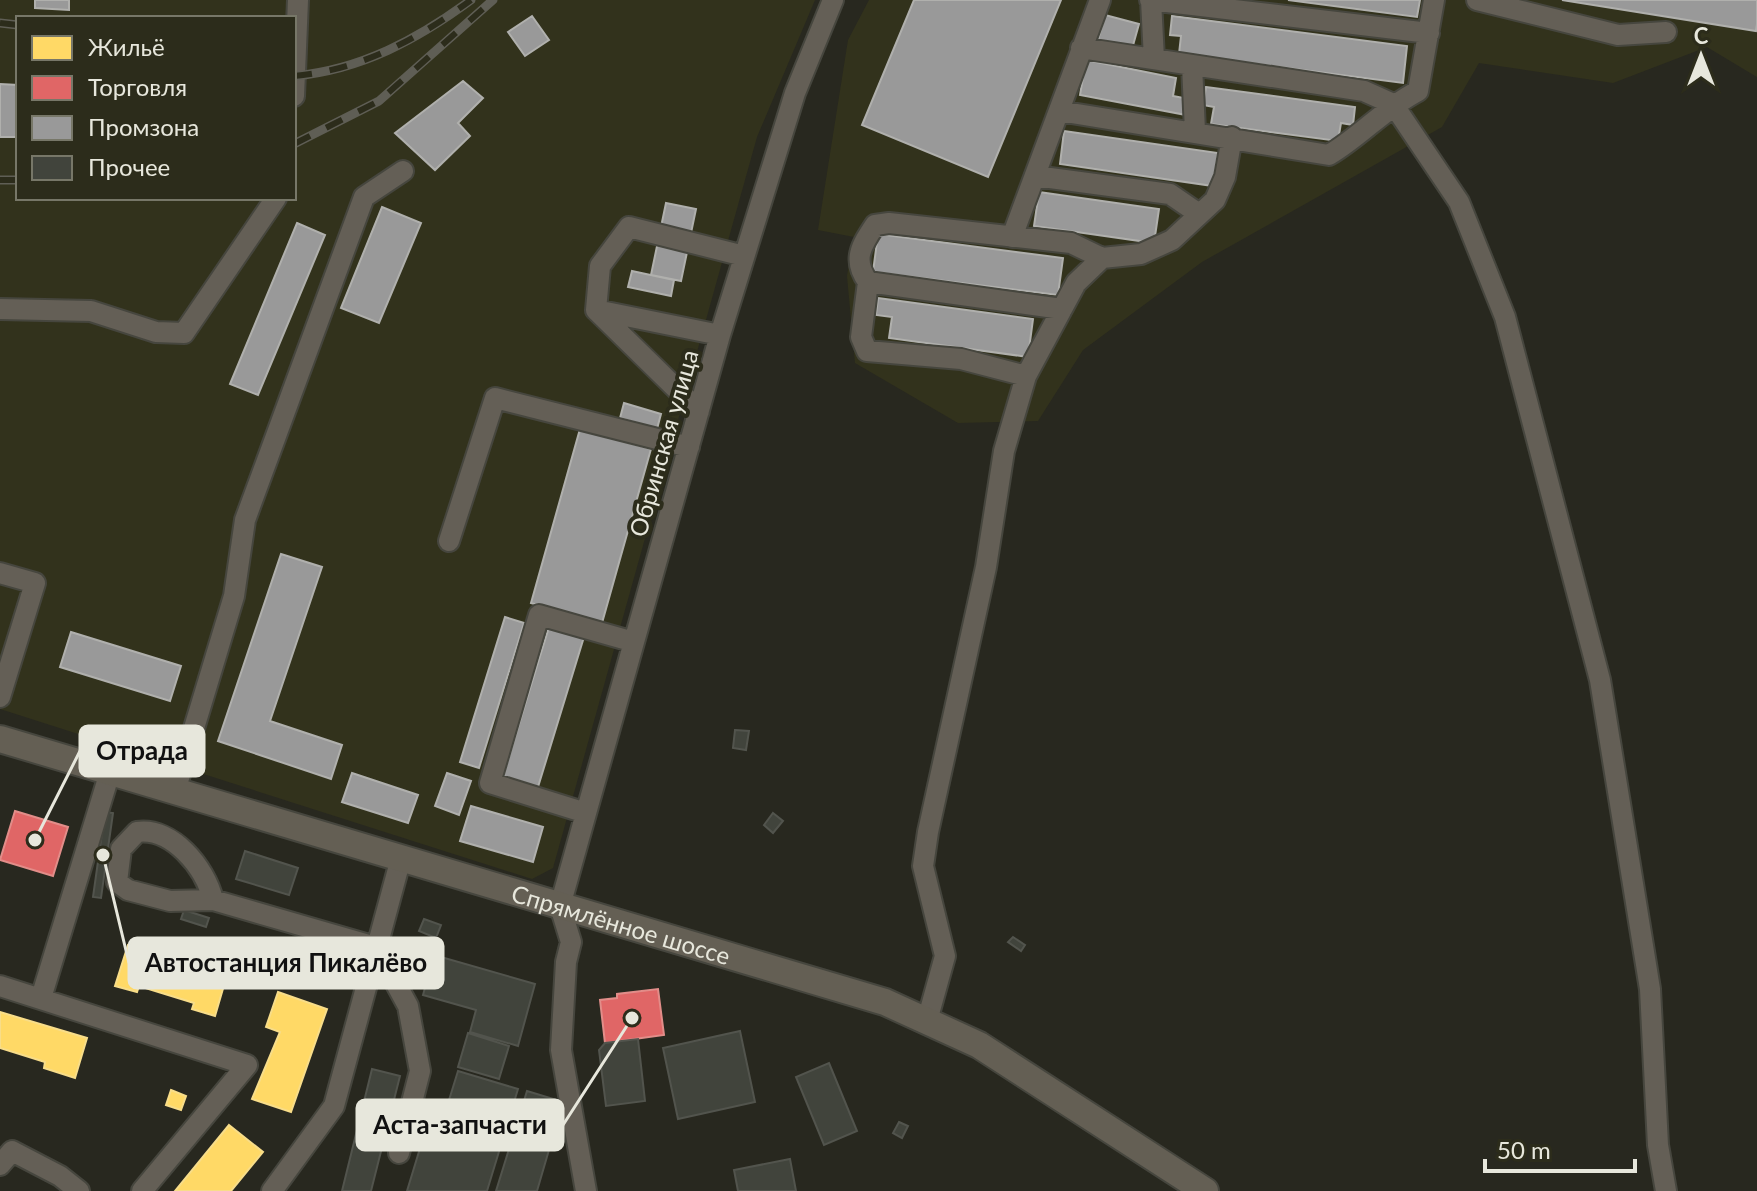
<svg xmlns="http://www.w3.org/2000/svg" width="1757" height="1191" viewBox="0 0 1757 1191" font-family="Lato,sans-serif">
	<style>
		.built { fill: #32321c; fill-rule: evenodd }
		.homes { fill: #ffd966; stroke: #f8dd89; stroke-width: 2 }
		.shops { fill: #e06666; stroke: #e28d89; stroke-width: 2 }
		.industry { fill: #999; stroke: #b0b0ad; stroke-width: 2 }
		.building { fill: #41443c; stroke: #52544d; stroke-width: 2 }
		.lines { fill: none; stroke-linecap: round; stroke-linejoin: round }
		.minor-casing { stroke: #46463e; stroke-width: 24 }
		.major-casing { stroke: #46463e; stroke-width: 30 }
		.minor { stroke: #645f56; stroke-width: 20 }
		.major { stroke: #645f54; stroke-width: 26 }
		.rail-casing { stroke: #5f5e55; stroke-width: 9 }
		.rail { stroke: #2c2c1b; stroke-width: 6; stroke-dasharray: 18; stroke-linecap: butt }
		.labels { text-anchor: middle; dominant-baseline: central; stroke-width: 8; stroke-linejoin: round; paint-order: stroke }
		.street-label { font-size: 24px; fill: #e7e7dc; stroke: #2c2c1b }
		.leader { fill: none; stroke: #e7e7dc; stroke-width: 3 }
		.callout-dot { fill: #e7e7dc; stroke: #2c2c1b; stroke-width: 3 }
		.callout { fill: #e7e7dc; stroke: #e7e7dc; stroke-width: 3 }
		.callout-label { font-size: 26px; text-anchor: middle; font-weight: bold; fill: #111 }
	</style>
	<rect width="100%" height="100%" fill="#28281f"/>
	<path class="built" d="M 0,0 L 815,0 L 757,137 L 553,868 L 532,879 L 0,709 ZM 18,18 L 294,18 L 294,198 L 18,198 Z
		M 869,0 L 1757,0 L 1757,77 L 1707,47 L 1613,83 L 1479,63 L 1442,127 L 1202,262 L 1083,350 L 1038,421 L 958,423 L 855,363 L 847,276 L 854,237 L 818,230 L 848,40 Z"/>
	<path class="homes" d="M 128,945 L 227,975 L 215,1016 L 192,1009 L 194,1003 L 139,986 L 137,992 L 115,986 Z
		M 278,992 L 327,1009 L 291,1112 L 252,1099 L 280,1032 L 266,1027 Z
		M 0,1012 L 87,1038 L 75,1078 L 44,1068 L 45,1062 L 0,1048 Z
		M 171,1090 L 186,1096 L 181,1110 L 166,1105 Z
		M 229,1125 L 263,1152 L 231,1191 L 175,1191 Z"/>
	<path class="shops" d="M 15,811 L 68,827 L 53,876 L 0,860 Z
		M 658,989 L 664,1035 L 605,1043 L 600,1000 L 617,998 L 617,994 Z"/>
	<path class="industry" d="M 35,0 L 69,0 L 69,10 L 35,8 Z
		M 914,0 L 1061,0 L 988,177 L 862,125 Z
		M 1288,0 L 1420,0 L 1417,17 Z
		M 1562,0 L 1757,0 L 1757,24 L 1756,31 Z
		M 1105,15 L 1139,24 L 1132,49 L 1098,40 Z
		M 532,16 L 549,40 L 525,56 L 508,32 Z
		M 1172,16 L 1407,46 L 1403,83 L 1179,54 L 1181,36 L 1170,35 Z
		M 1086,60 L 1176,78 L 1173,96 L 1189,99 L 1186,115 L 1080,95 Z
		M 463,81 L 483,98 L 458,123 L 470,136 L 435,170 L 395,133 Z
		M 0,84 L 18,85 L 18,137 L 0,137 Z
		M 1206,87 L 1355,107 L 1353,125 L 1341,123 L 1338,141 L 1211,124 L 1214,107 L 1203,105 Z
		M 1064,131 L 1218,153 L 1213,186 L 1060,164 Z
		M 1039,192 L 1159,209 L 1154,243 L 1034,226 Z
		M 666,203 L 696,209 L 681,281 L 651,275 Z
		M 382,207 L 421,223 L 379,323 L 341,308 Z
		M 297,223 L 325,235 L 258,395 L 230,384 Z
		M 878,234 L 1063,258 L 1058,295 L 873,272 Z
		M 632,271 L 674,280 L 671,296 L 628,287 Z
		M 878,298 L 1033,319 L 1028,357 L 889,338 L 892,317 L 876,315 Z
		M 624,403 L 661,414 L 657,429 L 620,418 Z
		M 580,429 L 651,449 L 602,623 L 531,603 Z
		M 281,554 L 322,567 L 270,721 L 342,745 L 331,779 L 218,741 Z
		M 505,617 L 524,623 L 479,768 L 460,762 Z
		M 549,627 L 584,637 L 538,787 L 503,776 Z
		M 71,632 L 181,666 L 170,701 L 60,667 Z
		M 352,773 L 418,795 L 408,823 L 342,802 Z
		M 447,773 L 471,781 L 459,815 L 435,806 Z
		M 471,806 L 543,827 L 533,862 L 460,841 Z"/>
	<path class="building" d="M 735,730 L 749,731 L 746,750 L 733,748 Z
		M 105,812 L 113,813 L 101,898 L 93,897 Z
		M 773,813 L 783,821 L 773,833 L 764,825 Z
		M 245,851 L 298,868 L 289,895 L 236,879 Z
		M 184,910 L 209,918 L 206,927 L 181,919 Z
		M 424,919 L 441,925 L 436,938 L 419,931 Z
		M 1013,937 L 1025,945 L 1021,951 L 1008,942 Z
		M 434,955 L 535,984 L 518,1046 L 470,1032 L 476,1010 L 423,995 Z
		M 740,1031 L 755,1102 L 678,1119 L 663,1048 Z
		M 468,1033 L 509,1046 L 499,1079 L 458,1067 Z
		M 638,1039 L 645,1101 L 606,1106 L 599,1050 L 605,1043 Z
		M 829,1063 L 857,1131 L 824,1145 L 796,1077 Z
		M 372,1069 L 400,1076 L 371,1191 L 342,1191 Z
		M 458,1071 L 518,1089 L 487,1191 L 407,1191 L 428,1122 L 441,1126 Z
		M 527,1091 L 563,1102 L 537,1191 L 496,1191 Z
		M 899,1122 L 908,1126 L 902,1138 L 893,1133 Z
		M 790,1159 L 796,1191 L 738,1191 L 734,1170 Z"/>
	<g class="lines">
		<defs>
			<path id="minor" d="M 1150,0 L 1429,33
				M 1151,0 L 1154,59
				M 1477,0 L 1618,35 L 1666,32
				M 1081,48 L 1364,91 L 1393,104 L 1459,202 L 1505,317 L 1600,680 L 1650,989 L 1658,1145 L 1666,1191
				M 1192,65 L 1195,131
				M 294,96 L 298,0
				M 1059,111 L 1329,155 C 1361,136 1385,108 1418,91 L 1434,0
				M 1035,176 L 1170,194 L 1199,214
				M 1012,237 L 1100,0
				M 868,282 L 1062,309
				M 0,309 L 91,311 L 156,332 L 184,333 L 276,198
				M 596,310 L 720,335
				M 1026,376 L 961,359 L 867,351 L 861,337 L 868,282 C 852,260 861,246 875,225 L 889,223 L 1071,243 L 1102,258
				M 699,411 L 596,310 L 600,266 L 629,227 L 744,256
				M 449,541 L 495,398 L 689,447
				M 0,573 L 35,583 L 0,697
				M 175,791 L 234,596 L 245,520 L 364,197 L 403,171
				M 586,813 L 490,783 L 539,615 L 634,642
				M 213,900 C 205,867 172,827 137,832 L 121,849 L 117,882 L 128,890 L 170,901 L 213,900 L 376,947 L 408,1006 L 420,1071 L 399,1153
				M 0,986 L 247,1065 L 142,1191
				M 41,998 L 110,772
				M 927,1021 L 945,956 L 923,866 L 928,832 L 986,567 L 1004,451 L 1026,376 L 1076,283 L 1102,258 L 1141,254 L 1172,240 L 1215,200 L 1225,177 L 1232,137
				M 0,1165 L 12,1151 L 60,1176 L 79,1191
				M 272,1191 L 334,1106 L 401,858
				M 586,1191 L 561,1050 L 566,962 L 571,942 L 560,906 L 720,335 L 795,93 L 833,0"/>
			<g id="major">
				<path id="s1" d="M 0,739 L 885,1002 L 979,1045 L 1205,1191"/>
			</g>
		</defs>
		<use href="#minor" class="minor-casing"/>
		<use href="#major" class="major-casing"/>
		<use href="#minor" class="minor"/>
		<use href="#major" class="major"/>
		<defs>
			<path id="rail" d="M 0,23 L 18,25
				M 294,76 C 361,70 418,39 471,0
				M 294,144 L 379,101 L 493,0
				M 0,180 L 18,180"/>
		</defs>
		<use href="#rail" class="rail-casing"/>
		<use href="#rail" class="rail"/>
	</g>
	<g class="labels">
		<g class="street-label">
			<text transform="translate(663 443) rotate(-74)">Обринская улица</text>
			<text stroke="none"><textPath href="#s1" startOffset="648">Спрямлённое шоссе</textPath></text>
		</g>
	</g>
	<path class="leader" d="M35 840L80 751M103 855L129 963M632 1018L563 1125"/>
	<g class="callout-dot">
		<circle cx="35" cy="840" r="8"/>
		<circle cx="103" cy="855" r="8"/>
		<circle cx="632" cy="1018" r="8"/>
	</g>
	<g class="callout">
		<rect x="80" y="726" width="124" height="50" rx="8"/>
		<rect x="129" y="938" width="314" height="50" rx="8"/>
		<rect x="357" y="1100" width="206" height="50" rx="8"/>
	</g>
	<g class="callout-label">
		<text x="142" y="760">Отрада</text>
		<text x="286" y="972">Автостанция Пикалёво</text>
		<text x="460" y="1134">Аста-запчасти</text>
	</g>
	<rect x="16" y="16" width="280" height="184" fill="#2c2c1b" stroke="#777768" stroke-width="2"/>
	<rect x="32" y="36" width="40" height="24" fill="#ffd966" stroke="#777768" stroke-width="2"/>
	<text x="88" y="56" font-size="24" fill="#e7e7dc">Жильё</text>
	<rect x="32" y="76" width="40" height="24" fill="#e06666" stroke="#777768" stroke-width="2"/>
	<text x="88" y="96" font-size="24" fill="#e7e7dc">Торговля</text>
	<rect x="32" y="116" width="40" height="24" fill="#999999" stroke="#777768" stroke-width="2"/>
	<text x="88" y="136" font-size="24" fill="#e7e7dc">Промзона</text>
	<rect x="32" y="156" width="40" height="24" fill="#41443c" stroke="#777768" stroke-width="2"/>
	<text x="88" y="176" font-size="24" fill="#e7e7dc">Прочее</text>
	<g transform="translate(1701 56)" stroke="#2c2c1b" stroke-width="6" paint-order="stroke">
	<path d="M0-6L14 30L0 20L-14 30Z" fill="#e7e7dc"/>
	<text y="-12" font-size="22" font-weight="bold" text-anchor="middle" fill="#e7e7dc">С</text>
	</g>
	<path d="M1485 1159v12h150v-12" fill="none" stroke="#e7e7dc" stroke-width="4"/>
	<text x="1497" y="1159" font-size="24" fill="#e7e7dc" stroke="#2c2c1b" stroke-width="6" paint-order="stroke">50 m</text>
</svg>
